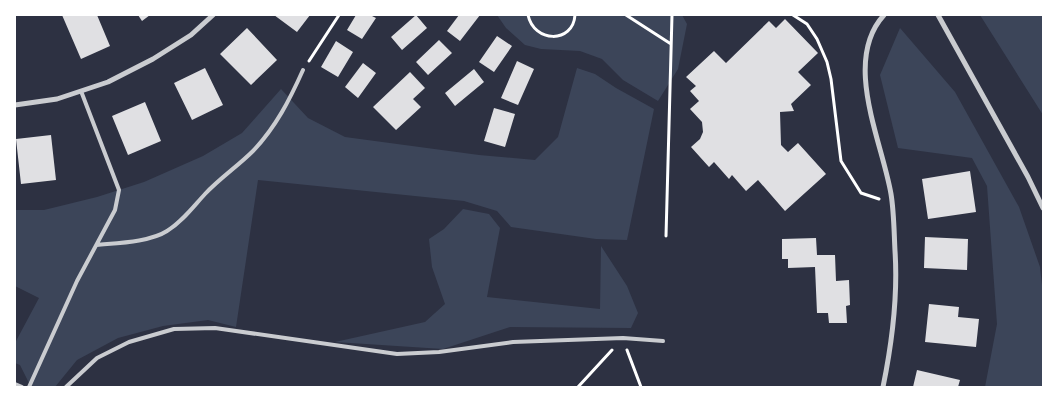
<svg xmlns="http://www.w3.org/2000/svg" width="1058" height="402" viewBox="0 0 1058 402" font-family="'Alegreya Sans',sans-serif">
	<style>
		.green { fill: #3c4559 }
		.building { fill: #e0e0e3 }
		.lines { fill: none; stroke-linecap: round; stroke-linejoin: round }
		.path { stroke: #fff; stroke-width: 3 }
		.service { stroke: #caccd0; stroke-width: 4 }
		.minor { stroke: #caccd0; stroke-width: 5 }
	</style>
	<rect width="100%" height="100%" fill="#2d3142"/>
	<path class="green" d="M 497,15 L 682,15 L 687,24 L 678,69 L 658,101 L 623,80 L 602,59 L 580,51 L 541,49 L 525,45 L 506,28 Z
		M 980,15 L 1043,15 L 1043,116 L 1043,115 Z
		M 900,28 L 955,92 L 1019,207 L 1040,267 L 1043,294 L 1043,387 L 985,387 L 997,324 L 987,186 L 972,158 L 898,148 L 880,75 Z
		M 577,68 L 595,74 L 616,88 L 654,109 L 627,240 L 596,239 L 511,227 L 497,211 L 464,201 L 258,180 L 236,327 L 208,320 L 163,326 L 118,338 L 77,360 L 55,387 L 31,387 L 20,365 L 15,363 L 15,343 L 39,298 L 15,286 L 15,210 L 44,210 L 97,197 L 144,182 L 203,156 L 242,133 L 281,89 L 308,118 L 345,137 L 479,155 L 535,160 L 558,137 Z
		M 463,209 L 489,214 L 500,228 L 487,297 L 600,309 L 601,246 L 627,286 L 638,313 L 631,328 L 510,327 L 443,349 L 335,342 L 425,322 L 445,304 L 432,267 L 429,239 L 444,229 Z"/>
	<path class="building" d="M 62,15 L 97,15 L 110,46 L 81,59 Z
		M 138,15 L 150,15 L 142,21 Z
		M 274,15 L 310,15 L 297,32 Z
		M 356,15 L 370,15 L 376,18 L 362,39 L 347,30 Z
		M 416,15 L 427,28 L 402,50 L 391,37 Z
		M 459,15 L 480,15 L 460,41 L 447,31 Z
		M 785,19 L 818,53 L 798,72 L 811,85 L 791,104 L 794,111 L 780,112 L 781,145 L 788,152 L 798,143 L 826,174 L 785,211 L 758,180 L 746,191 L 732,175 L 729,179 L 714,162 L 709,167 L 691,147 L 700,139 L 703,132 L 702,122 L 690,109 L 699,101 L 690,91 L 696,86 L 686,77 L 714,51 L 726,63 L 769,21 L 776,28 Z
		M 247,28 L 277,60 L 251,85 L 220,54 Z
		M 497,36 L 512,46 L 494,72 L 479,62 Z
		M 439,40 L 452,53 L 428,75 L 416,62 Z
		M 336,41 L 353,52 L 338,77 L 321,67 Z
		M 517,61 L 534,69 L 518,105 L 501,98 Z
		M 363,63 L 376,73 L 358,98 L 345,87 Z
		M 205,68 L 223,105 L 192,120 L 174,83 Z
		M 474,69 L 484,82 L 455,106 L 445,93 Z
		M 410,72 L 425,88 L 413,99 L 421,107 L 396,130 L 373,107 Z
		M 145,102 L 161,141 L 128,155 L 112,116 Z
		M 494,108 L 515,114 L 505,147 L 484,141 Z
		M 51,135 L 56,180 L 21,184 L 16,139 Z
		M 970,171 L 976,212 L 928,219 L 922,179 Z
		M 925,237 L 968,239 L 967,270 L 924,268 Z
		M 816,238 L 817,255 L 835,255 L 836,281 L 849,280 L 850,305 L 846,306 L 847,323 L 829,323 L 828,313 L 817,313 L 815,267 L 788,268 L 788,259 L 782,259 L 782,239 Z
		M 929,304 L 959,307 L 958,317 L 979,319 L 976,347 L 925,342 Z
		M 917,370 L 960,380 L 958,387 L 913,387 Z"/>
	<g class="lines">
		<path class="path" d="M 528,15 C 534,43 573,44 575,15
			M 626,15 L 671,44
			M 793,15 L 807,24 L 817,39 L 827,62 L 831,79 L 841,161 L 861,193 L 879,199
			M 309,61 L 339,15
			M 666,236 L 672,15
			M 627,350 L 641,387
			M 578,387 L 612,350"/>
		<path class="service" d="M 97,245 C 117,243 150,242 167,231 C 182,222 193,207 205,194 C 220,178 238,166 253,151 C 276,127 290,99 303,70
			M 15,384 L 22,387
			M 29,387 L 77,281 L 115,210 L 119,190 L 81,91
			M 66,387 L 97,358 L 129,342 L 174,329 L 215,328 L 397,354 L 439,352 L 513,342 L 623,338 L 663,341"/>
		<path class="minor" d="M 938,15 L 1028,177 L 1043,208
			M 15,105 L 57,99 L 108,82 L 153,59 L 191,35 L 213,15
			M 883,387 C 892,343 898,296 895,251 C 894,232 894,212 891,194 C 882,141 842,61 884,15"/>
	</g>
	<rect width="1058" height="402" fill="none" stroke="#ffffff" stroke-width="32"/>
</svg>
